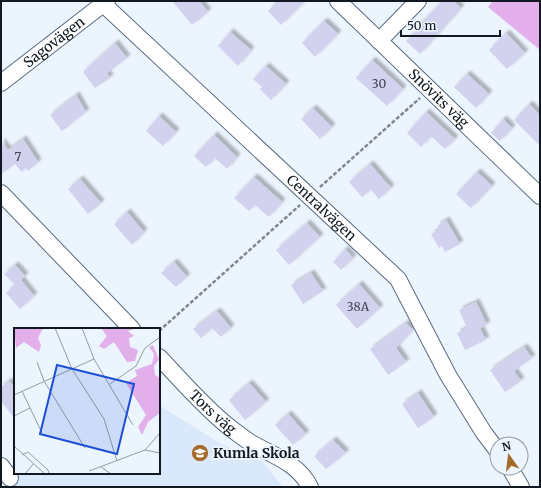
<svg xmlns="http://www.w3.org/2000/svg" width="541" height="488" viewBox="0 0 541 488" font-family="Merriweather,serif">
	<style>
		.built { fill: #d9e8fb }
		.green { fill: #e3afeb }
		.building { fill: #d2d1ee; filter: url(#shadow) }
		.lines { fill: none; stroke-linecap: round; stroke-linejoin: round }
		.minor-casing { stroke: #5a6b81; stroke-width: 18 }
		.path { stroke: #7f8790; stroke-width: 2.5; stroke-dasharray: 4 2; stroke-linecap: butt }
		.minor { stroke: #fff; stroke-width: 16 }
		.labels { text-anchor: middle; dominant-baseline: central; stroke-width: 4; stroke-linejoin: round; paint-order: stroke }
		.number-label { font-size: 12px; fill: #414654 }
		.street-label { font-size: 14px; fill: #111820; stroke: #ecf4fe }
		.poi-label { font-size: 14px; font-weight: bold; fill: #111820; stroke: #ecf4fe; text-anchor: start }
		.inset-road { fill: none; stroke: #949ca5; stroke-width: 1 }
		.view { fill: #1d4ed8; fill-opacity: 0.15; stroke: #1d4ed8; stroke-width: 2 }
		.inset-edge { fill: none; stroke: #111820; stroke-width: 2 }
	</style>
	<defs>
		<filter id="shadow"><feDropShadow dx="3.5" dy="-3.5" stdDeviation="1" flood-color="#0004"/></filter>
	</defs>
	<rect width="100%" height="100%" fill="#ecf4fe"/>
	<path class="built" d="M 159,405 L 221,444 L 262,461 L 283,487 L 8,487 L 23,473 L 159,473 Z"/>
	<path class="green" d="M 493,1 L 540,1 L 540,50 L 488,7 Z"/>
	<path class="building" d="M 172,1 L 199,1 L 208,12 L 192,25 Z
		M 278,1 L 305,1 L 281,25 L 268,11 Z
		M 443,1 L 453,1 L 461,8 L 420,54 L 406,41 L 418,29 L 416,28 Z
		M 324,21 L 338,34 L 315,57 L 302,43 Z
		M 230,32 L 251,50 L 238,66 L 218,46 Z
		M 506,33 L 525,53 L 507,69 L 489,50 Z
		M 115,43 L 127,58 L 107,73 L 110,78 L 95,88 L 83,72 Z
		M 372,60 L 403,89 L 387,106 L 356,78 Z
		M 266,66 L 286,84 L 271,100 L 260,89 L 262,87 L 253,79 Z
		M 467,74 L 489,94 L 476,108 L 454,87 Z
		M 76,95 L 86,112 L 62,131 L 50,115 Z
		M 529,104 L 540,115 L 540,146 L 514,120 Z
		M 313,108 L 332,127 L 320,139 L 301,119 Z
		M 426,112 L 455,139 L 445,149 L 431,136 L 421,147 L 407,133 Z
		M 159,116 L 176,132 L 163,146 L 146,131 Z
		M 503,119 L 512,128 L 500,141 L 491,133 Z
		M 214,135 L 237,157 L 227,169 L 215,158 L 206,167 L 194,156 Z
		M 23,139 L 38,162 L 28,171 L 26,168 L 22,172 L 15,164 L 1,174 L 1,141 L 8,150 Z
		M 370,164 L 391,188 L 379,199 L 371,190 L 362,197 L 349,182 Z
		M 477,172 L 492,186 L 471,208 L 456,194 Z
		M 254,177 L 282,202 L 269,217 L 255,205 L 249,211 L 234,198 Z
		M 80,179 L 101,203 L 88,214 L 68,189 Z
		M 127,212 L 144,232 L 132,245 L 114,224 Z
		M 446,220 L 460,244 L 445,252 L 442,246 L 439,248 L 431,234 L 439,230 L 437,226 Z
		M 307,223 L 320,237 L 289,265 L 276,250 Z
		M 345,249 L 353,258 L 341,270 L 333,262 Z
		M 174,262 L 187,277 L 176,287 L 161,273 Z
		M 15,265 L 25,276 L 21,280 L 34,296 L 20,309 L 6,293 L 15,285 L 4,274 Z
		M 311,273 L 323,291 L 303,304 L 291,285 Z
		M 359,284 L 380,308 L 357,329 L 336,305 Z
		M 476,302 L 487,325 L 480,328 L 486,340 L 465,350 L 457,333 L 467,328 L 459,310 Z
		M 217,311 L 231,328 L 221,337 L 212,328 L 201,338 L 193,329 Z
		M 406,323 L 413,330 L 396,348 L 406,362 L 388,375 L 370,349 Z
		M 524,347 L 532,358 L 514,371 L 521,381 L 505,392 L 490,370 Z
		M 9,381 L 15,388 L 15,419 L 1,401 L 1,387 Z
		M 249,383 L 266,402 L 245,420 L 229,400 Z
		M 418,393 L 434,417 L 418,428 L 402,404 Z
		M 288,414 L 306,434 L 293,445 L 275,425 Z
		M 333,440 L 346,453 L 326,469 L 314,456 Z"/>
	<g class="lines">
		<defs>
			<g id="minor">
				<path id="s1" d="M 100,1 L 398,279 L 448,375 L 484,433 L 497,450"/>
				<path id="s2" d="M 338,1 L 540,196"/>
				<path d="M 379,41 L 418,1"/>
				<path id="s3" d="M 1,83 L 107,1"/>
				<path d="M 1,193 L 132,329"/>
				<path id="s4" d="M 159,357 C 181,380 203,406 228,426 C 234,431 241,436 248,441 C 270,455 297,461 310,487"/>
				<path d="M 1,466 L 10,478"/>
				<path d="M 510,468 L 521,487"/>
			</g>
		</defs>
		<use href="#minor" class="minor-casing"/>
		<path class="path" d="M 320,187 L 420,98
			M 159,331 L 300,205"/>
		<use href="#minor" class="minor"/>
	</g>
	<defs>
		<symbol id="school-disc" viewBox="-11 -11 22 22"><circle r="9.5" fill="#a66a2c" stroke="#ecf4fe"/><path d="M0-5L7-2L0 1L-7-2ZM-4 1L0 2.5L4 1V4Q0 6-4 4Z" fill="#fff"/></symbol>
	</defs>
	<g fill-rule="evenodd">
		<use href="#school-disc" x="190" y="443" width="20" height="20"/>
	</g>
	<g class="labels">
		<g class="number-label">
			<text x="379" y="83">30</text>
			<text x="18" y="156">7</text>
			<text x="358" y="306">38A</text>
		</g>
		<g class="street-label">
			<text stroke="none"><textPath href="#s3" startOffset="67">Sagovägen</textPath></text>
			<text stroke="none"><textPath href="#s2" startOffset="140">Snövits väg</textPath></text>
			<text stroke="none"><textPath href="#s1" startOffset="303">Centralvägen</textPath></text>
			<text stroke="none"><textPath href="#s4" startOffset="77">Tors väg</textPath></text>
		</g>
		<g class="poi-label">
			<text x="213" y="453">Kumla Skola</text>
		</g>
	</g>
	<g transform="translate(14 328)">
		<rect width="146" height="146" fill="#ecf4fe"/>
		<path d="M 0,0 L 29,0 L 24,10 L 27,17 L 25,24 L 10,14 L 2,20 ZM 87,0 L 123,0 L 114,3 L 120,8 L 115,10 L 116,19 L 124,22 L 121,33 L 113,34 L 100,14 L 90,21 L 85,18 L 93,8 ZM 139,17 L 145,31 L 140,38 L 141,47 L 146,50 L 146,85 L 134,94 L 128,107 L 124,99 L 132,87 L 112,55 L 123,48 L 121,42 L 138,36 L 140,26 L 135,19 Z" fill="#e3afeb"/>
		<path class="inset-road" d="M 41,0 L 58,41 L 90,91 L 103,133M 68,0 L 80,31 L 119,97M 23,34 L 30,53 L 71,120M 96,56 L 122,38 L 131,20 L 146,9M 8,63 L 28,105M 0,67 L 80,31M 0,88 L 16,80M 0,118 L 31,146M 131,122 L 146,125M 8,127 L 14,124 L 34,142 L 35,146M 87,139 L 97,146M 75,143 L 131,122 L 146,105M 11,146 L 19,136"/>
		<path class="view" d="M 43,37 L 120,56 L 103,126 L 26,106 Z"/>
		<rect width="146" height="146" class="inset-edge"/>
	</g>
	<rect width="541" height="488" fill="none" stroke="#111820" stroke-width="4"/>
	<g transform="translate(509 456) rotate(346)"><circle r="19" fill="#ecf4fe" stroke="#949ca5"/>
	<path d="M0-3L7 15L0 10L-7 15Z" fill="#a66a2c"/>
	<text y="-6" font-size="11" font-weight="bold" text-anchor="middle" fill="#111820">N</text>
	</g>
	<path d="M401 30v6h99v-6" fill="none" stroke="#111820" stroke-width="2"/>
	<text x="407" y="30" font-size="12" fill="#111820" stroke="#ecf4fe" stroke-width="3" paint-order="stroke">50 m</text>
</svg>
